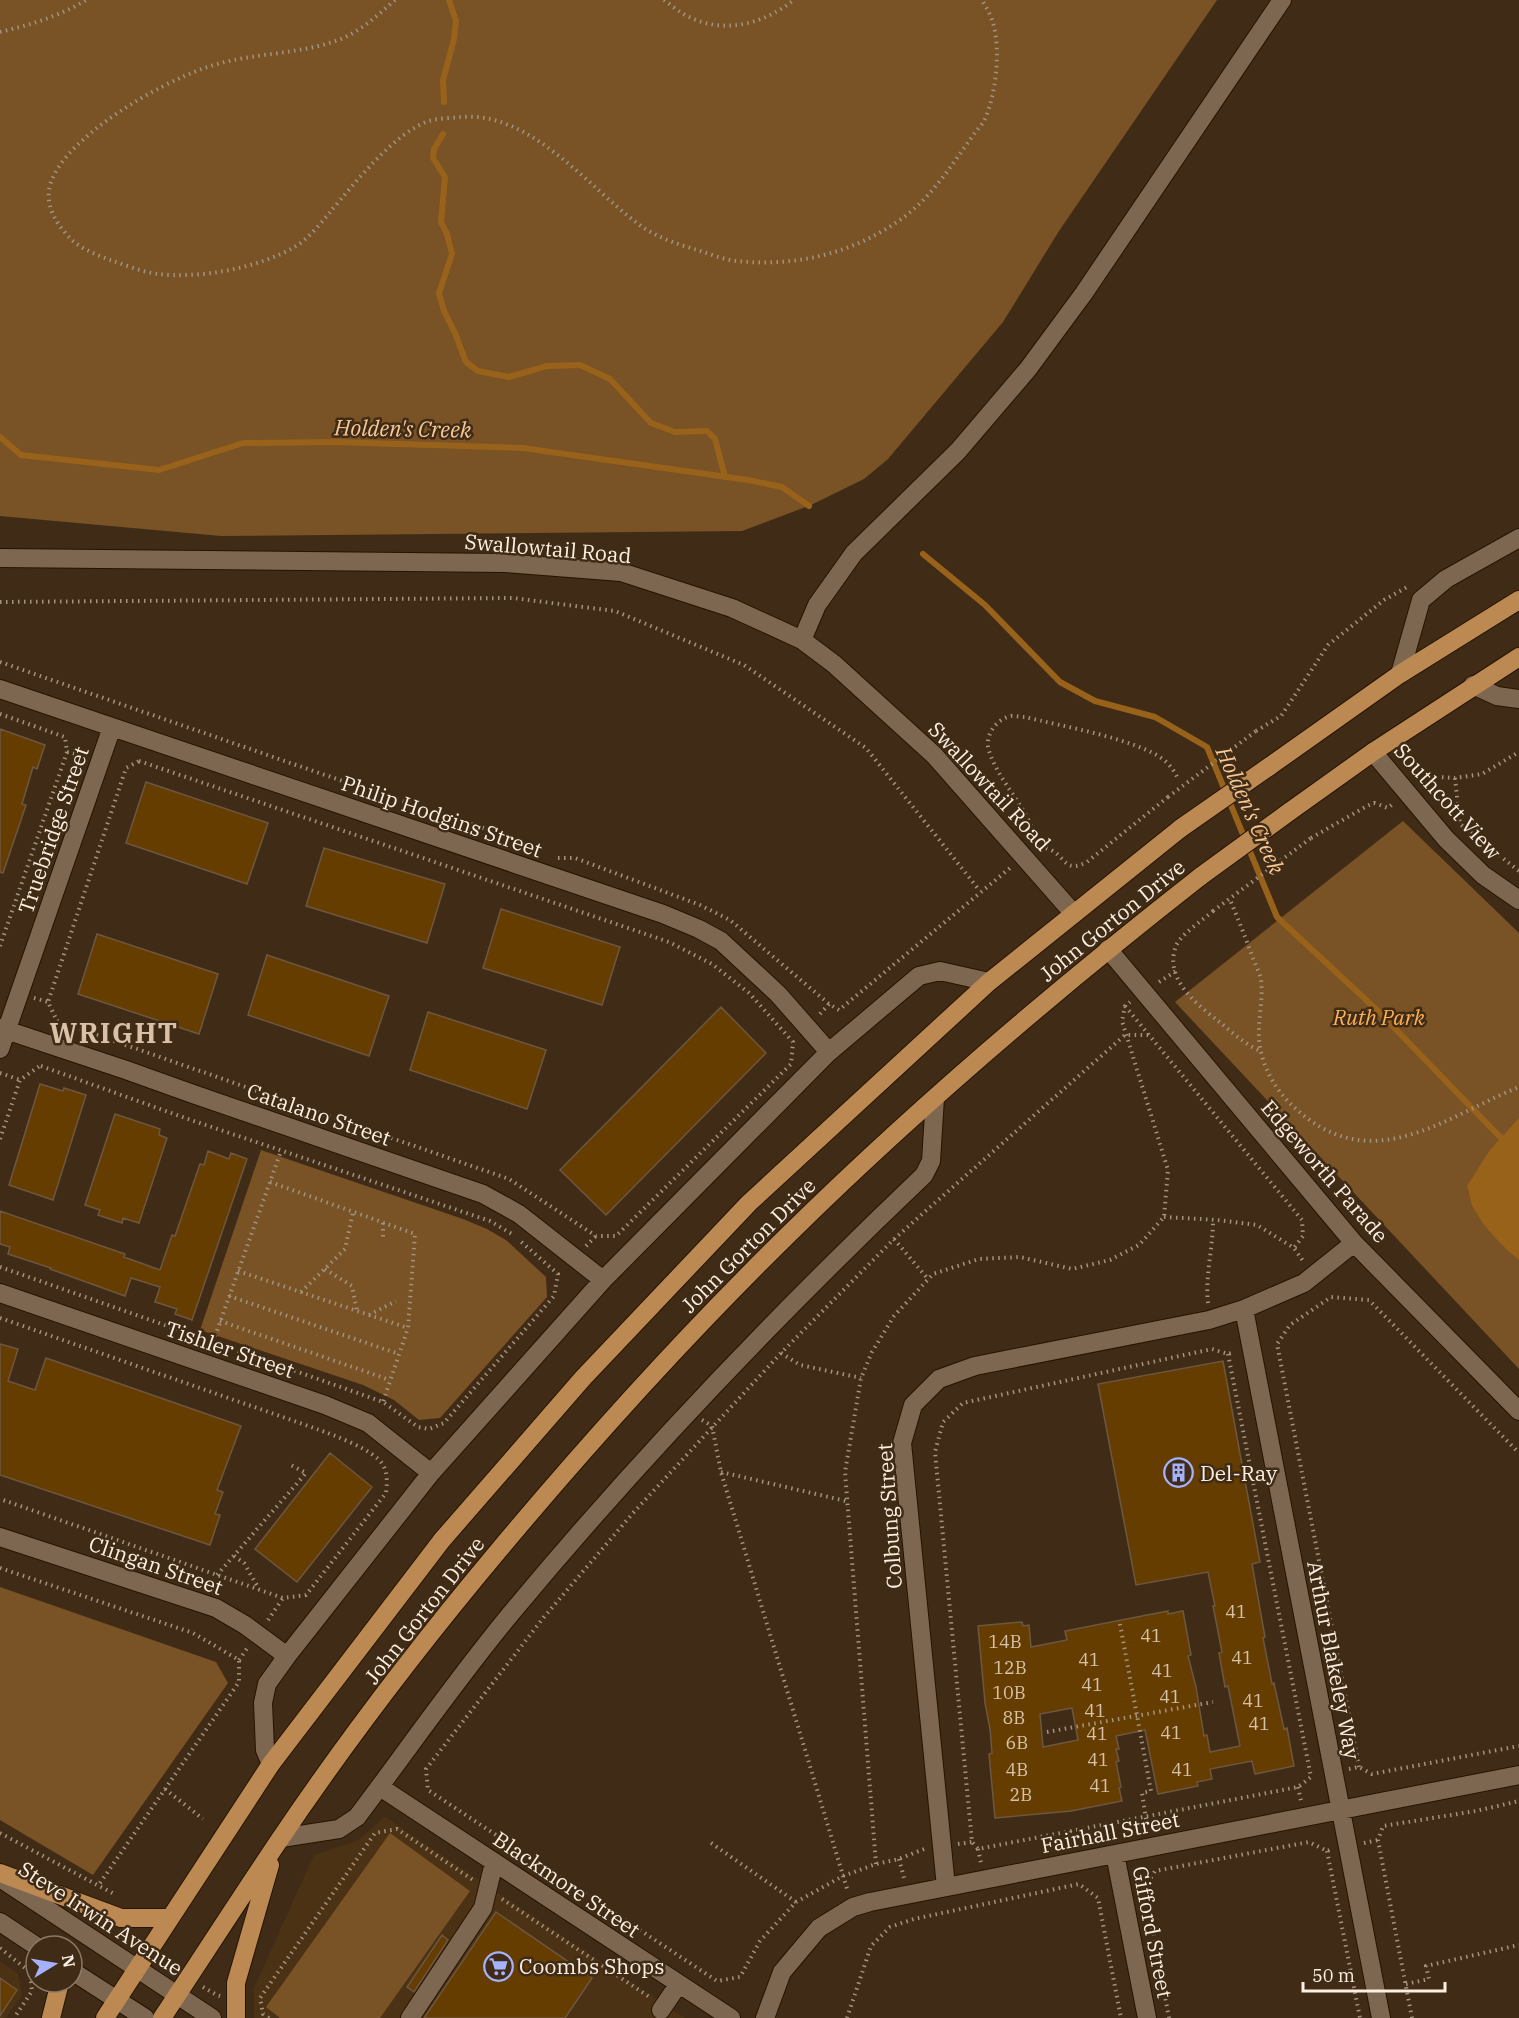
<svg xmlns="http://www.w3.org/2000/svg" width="1519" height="2018" viewBox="0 0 1519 2018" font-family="'IBM Plex Serif',serif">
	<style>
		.built { fill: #4b3215 }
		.green { fill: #795225 }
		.water { fill: #99621b }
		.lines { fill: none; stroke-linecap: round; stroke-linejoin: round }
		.stream { stroke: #99621b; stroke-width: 6 }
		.building { fill: #663d01; stroke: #6d5740; stroke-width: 1.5; fill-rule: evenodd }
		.minor-casing { stroke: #261400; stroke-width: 20 }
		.major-casing { stroke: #261400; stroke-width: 20 }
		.path { stroke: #a39381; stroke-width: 4; stroke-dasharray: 1.5 4.5; stroke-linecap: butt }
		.minor { stroke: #7e6750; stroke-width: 18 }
		.major { stroke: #bb8951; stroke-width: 18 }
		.major-bridge-casing { stroke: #261400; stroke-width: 20; stroke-linecap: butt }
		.path-bridge { stroke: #a39381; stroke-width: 4; stroke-dasharray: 1.5 4.5; stroke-linecap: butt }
		.major-bridge { stroke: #bb8951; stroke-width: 18 }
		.labels { text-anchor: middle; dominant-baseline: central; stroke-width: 5; stroke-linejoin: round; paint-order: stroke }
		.number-label { font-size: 18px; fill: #d6c2a9 }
		.street-label { font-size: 21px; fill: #fcefe1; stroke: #402c16 }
		.park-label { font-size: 21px; font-style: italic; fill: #ffb157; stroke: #402c16 }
		.poi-label { font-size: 21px; fill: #fcefe1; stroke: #402c16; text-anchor: start }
		.water-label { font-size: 22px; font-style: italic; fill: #f8c897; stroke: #402c16 }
		.district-label { font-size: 27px; font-weight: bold; letter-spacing: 1.5px; fill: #dac0a6; stroke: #402c16 }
	</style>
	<rect width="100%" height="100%" fill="#402c16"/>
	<path class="built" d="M 385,1817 L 685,2018 L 254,2018 L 254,1988 L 314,1855 L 357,1841 Z
		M 0,1961 L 18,1974 L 22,1995 L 6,2018 L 0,2018 Z"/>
	<path class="green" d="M 0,0 L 1217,0 L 1059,231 L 1003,322 L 888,459 L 864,479 L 811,505 L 742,531 L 221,536 L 0,516 Z
		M 1403,821 L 1519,933 L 1519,1369 L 1175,1002 Z
		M 261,1150 L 463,1219 L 487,1229 L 506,1240 L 546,1277 L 547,1297 L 440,1418 L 419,1420 L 394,1400 L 363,1385 L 200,1330 Z
		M 0,1587 L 216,1662 L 228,1683 L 93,1875 L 0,1820 Z
		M 390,1833 L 470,1891 L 380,2018 L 280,2018 L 266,2007 Z"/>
	<path class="water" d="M 1519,1118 L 1519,1260 C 1502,1246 1485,1229 1474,1209 C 1470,1203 1470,1193 1467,1186 L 1490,1150 Z"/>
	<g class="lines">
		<path class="stream" d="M 444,102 L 443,80 L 454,39 L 456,21 L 449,0
			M 443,134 L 434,149 L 433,158 L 445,177 L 441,222 L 447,234 L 452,254 L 439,293 L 444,311 L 455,333 L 466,362 L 478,371 L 509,377 L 547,366 L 580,365 L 610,379 L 651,423 L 675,432 L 707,431 L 715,439 L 725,477
			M 0,437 L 21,455 L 159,470 L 243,443 L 336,442 L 523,448 L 748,480 L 782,487 L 809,506
			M 923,554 L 985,605 L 1060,682 L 1095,701 L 1155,717 L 1207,747 L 1277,917 L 1379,1012 L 1501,1138"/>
	</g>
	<path class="building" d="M 0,729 L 45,745 L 37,769 L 33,767 L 22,804 L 26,805 L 3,873 L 0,872 Z
		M 146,782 L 268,823 L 247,884 L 126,843 Z
		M 324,848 L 445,884 L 427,943 L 306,906 Z
		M 501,909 L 620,947 L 602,1005 L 483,968 Z
		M 97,934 L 218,974 L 199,1034 L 78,994 Z
		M 267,955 L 389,996 L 369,1056 L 248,1015 Z
		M 721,1007 L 766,1053 L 606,1215 L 560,1170 Z
		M 428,1012 L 546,1050 L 527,1109 L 410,1070 Z
		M 40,1084 L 63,1091 L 64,1088 L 86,1095 L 53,1200 L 9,1185 Z
		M 115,1114 L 160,1129 L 159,1135 L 167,1138 L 139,1223 L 123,1218 L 122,1223 L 98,1215 L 100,1210 L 85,1205 Z
		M 208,1151 L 229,1159 L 231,1153 L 247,1159 L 192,1320 L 175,1314 L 177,1309 L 155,1302 L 160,1287 L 131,1278 L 125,1296 L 50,1269 L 51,1268 L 8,1254 L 10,1247 L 0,1244 L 0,1211 L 125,1254 L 124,1257 L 160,1270 L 172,1235 L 175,1236 L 200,1164 L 204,1165 Z
		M 0,1344 L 18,1349 L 8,1381 L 35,1390 L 46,1358 L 241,1426 L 217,1490 L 223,1492 L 215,1514 L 220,1515 L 210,1545 L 0,1475 Z
		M 1223,1361 L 1260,1562 L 1252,1564 L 1265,1637 L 1263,1638 L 1272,1684 L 1274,1683 L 1284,1729 L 1287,1728 L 1294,1766 L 1255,1774 L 1252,1761 L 1210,1769 L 1212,1779 L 1197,1782 L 1198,1786 L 1158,1794 L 1145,1730 L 1116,1736 L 1119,1749 L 1116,1749 L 1119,1761 L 1116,1762 L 1121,1787 L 1119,1788 L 1122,1801 L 1071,1811 L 995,1818 L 989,1754 L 992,1753 L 990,1729 L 985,1703 L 978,1626 L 1022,1622 L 1023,1626 L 1029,1625 L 1031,1647 L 1067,1640 L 1065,1631 L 1168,1611 L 1168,1614 L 1183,1611 L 1191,1655 L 1188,1656 L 1196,1687 L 1204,1736 L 1207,1735 L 1210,1752 L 1240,1746 L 1228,1686 L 1225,1687 L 1219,1653 L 1222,1652 L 1213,1606 L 1215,1606 L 1208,1572 L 1136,1585 L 1098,1384 ZM 1072,1708 L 1078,1740 L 1043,1747 L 1040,1714 Z
		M 330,1453 L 372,1487 L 297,1582 L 255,1549 Z
		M 496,1912 L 592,1978 L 565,2018 L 424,2018 Z
		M 442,1935 L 448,1940 L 414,1992 L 407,1987 Z
		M 0,1978 L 17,1990 L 0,2016 Z"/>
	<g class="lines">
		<defs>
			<path id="minor" d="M 0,558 L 505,563 L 621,572 L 732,608 L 802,640 L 834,664 L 934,755 L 1074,914
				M 802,640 L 817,605 L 854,553 L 958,451 L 1028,369 L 1084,293 L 1282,0
				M 1400,674 L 1421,600 L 1446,579 L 1519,538
				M 1473,685 L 1497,696 L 1519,699
				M 0,689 L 663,914 L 699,929 L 721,941 L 778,994 L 829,1052
				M 1373,752 L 1446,839 L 1483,875 L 1519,900
				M 1108,949 L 1354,1243 L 1519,1411
				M 0,1028 L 126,1070 L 193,1094 L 483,1194 L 519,1214 L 603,1280
				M 0,1049 L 112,727
				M 0,1293 L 325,1405 L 368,1423 L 431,1473
				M 1244,1309 L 1381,2018
				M 0,1537 L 216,1608 L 245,1625 L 287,1656
				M 271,1764 L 265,1750 L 263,1703 L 267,1684 L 287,1656 L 431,1473 L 603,1280 L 829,1052 L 919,976 L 940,971 L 989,982
				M 380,1787 L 731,2018
				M 281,1838 L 339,1829 L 357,1817 C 409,1748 458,1677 513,1611 C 641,1457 779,1313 924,1175 L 931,1161 L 935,1098
				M 1115,1854 L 1147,2018
				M 0,1878 L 212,2018
				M 946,1887 L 902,1443 L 913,1405 L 939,1379 L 975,1366 L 1209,1320 L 1244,1309 L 1304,1283 L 1354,1243
				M 0,1922 L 36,1946
				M 72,1971 L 145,2018
				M 661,2010 L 678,1985
				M 410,2018 L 483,1908 L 494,1863
				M 765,2018 L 782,1972 L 819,1928 L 853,1907 L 870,1902 L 1519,1775"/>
			<path id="major" d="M 1270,766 L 1400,674 L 1519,600
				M 1289,812 L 1373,752 L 1519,657
				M 0,1873 L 121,1918 L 170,1918
				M 51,2018 L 60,1982
				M 105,2018 L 271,1764 L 442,1540 L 583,1378 L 749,1203 L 989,982 L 1181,828
				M 162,2018 C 201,1959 239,1900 278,1842 C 346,1741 421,1643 499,1550 C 591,1440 687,1334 789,1234 C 919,1106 1058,988 1201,876
				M 236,2018 L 236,1983 L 270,1865"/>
		</defs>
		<use href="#minor" class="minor-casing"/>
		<use href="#major" class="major-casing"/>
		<path class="path" d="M 395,0 C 378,15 362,30 341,39 C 297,56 247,52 202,69 C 159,84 67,136 51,182 C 43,204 57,226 73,241 C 84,250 97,255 110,260 C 125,265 142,272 158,274 C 199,279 260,268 296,246 C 309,238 321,223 331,211 C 354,184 395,132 429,121 C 439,118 452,118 462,117 C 529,111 588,186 637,223 C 653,236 677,244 697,250 C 710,254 724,260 738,261 C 794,267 850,254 897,222 C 930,200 951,166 974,134 C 977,130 981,126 984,121 C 996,96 1001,49 993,23 C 991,15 986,7 982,0
			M 664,0 C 671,5 679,12 687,16 C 724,35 763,24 794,0
			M 0,32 C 30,25 60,16 86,0
			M 0,602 L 513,598 L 615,611 L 744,665 L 866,748 L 980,891
			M 0,662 L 322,774 L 519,840 L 529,848
			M 0,714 L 65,737 L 67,752 L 0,946
			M 1256,731 L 1281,716 L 1328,645 L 1384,600 L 1409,586
			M 67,752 L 84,756
			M 139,761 L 669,942 L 712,964 L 749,993 L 793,1042 L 791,1064 L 616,1236 L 596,1236 L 509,1179 L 57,1021 L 48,1002 L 126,768 Z
			M 1455,778 L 1460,824 L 1519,871
			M 1419,779 L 1423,776 L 1455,778 L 1482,774 L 1519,752
			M 1168,797 L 1087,862 C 1066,873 1066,859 1053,851 C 1048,848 1043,848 1039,845 C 1035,837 1032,828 1028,819 C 1016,796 997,776 989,751 C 984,736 996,719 1011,716 C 1016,716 1021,717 1025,717 C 1061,726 1137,739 1164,760 C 1171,766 1175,772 1178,779
			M 1311,838 L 1367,806 L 1374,803 L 1388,808 L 1394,803
			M 558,858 L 575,858 L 700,905 L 730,920 L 829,1004 L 839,1010 L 1010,868
			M 1231,902 C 1238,919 1245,936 1251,953 C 1254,962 1259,971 1261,979 C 1264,1004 1255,1028 1261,1052 C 1267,1079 1285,1102 1307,1118 C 1379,1173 1449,1115 1519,1087
			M 1213,911 C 1203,920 1181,934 1176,946 C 1163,980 1199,1006 1222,1024 C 1234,1034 1245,1044 1260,1051
			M 1159,982 L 1176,971
			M 34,998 L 48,1002
			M 1125,1006 L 1302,1220 L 1303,1236 L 1294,1248
			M 820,1014 L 829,1004
			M 41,1066 L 185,1118 L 490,1221 L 512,1234
			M 0,1073 L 20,1080
			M 0,1139 L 20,1080 L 41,1065
			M 270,1182 L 415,1234 L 408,1328 L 383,1402
			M 1164,1217 L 1217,1220 L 1257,1225 L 1294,1248 L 1303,1261
			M 383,1223 L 383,1240
			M 894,1239 L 928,1279
			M 586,1246 L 596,1236
			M 0,1267 L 383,1402 L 418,1427 L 429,1429 L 444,1423 L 554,1296 L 558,1274 L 518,1239
			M 325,1269 L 352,1286 L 357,1311
			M 238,1271 L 408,1328
			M 301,1292 L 345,1249 L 353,1212
			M 229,1296 L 399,1354
			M 1208,1303 C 1205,1276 1213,1248 1213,1220
			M 369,1315 L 396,1301
			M 0,1318 L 317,1429 C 333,1435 375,1450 383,1465 C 388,1474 387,1484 386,1493 L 306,1595 L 283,1598 L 0,1499
			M 220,1321 L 390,1380
			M 213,1342 L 281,1151
			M 781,1353 L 800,1365 L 861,1378
			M 1228,1354 L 1311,1777 L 1298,1787 L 978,1849 L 972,1842 L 935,1452 L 943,1422 L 963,1403 L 1212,1349 L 1228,1354 L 1235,1352
			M 702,1420 L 712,1426 L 721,1472 L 848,1892
			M 721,1472 L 846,1501
			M 234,1556 L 244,1563 L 259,1589
			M 0,1568 L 193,1633 L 239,1660 L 239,1682 L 98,1886
			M 217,1575 L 306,1473 L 291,1465
			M 268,1620 L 283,1598
			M 1120,1624 L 1151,1791 L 1142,1793 L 1148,1832
			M 239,1660 L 248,1647
			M 1047,1732 L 1213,1702
			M 1359,1767 L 1277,1344 L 1290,1325 L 1331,1297 L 1369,1300 L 1519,1453
			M 1349,1769 L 1359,1767 L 1372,1774 L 1519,1746
			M 1298,1787 L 1301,1801
			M 165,1789 L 203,1819
			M 1070,1831 L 1073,1845
			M 0,1833 L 116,1895
			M 711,1843 L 796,1902
			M 1364,1843 L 1378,1840
			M 958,1844 L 972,1842
			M 924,1849 L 899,1859 L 876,1864 L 843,1876 L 796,1902 L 760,1941 L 740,1977 L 717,1981 L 428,1790 L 426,1769 L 544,1617 L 633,1513 L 781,1353 L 894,1239 L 1125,1035 L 1148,1035
			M 978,1849 L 981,1863
			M 1327,1851 L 1360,2018
			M 899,1859 L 904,1878
			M 876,1864 L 845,1472 L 861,1378 L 872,1352 L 894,1316 L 933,1274 L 979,1259 L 1020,1257 L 1072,1269 L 1110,1260 L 1139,1245 L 1164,1217 L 1168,1170 L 1122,1021 L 1125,1006 L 1130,1002
			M 502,1899 L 651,1998
			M 0,1948 L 30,1972 L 32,1991 L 14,2018
			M 1406,1984 L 1429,1979 L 1426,1966 L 1519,1945
			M 203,1987 L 217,1995 L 220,1996
			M 269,2018 L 263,2014 L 260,1998 L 375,1833 L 397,1829 L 473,1880
			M 847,2018 L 871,1946 L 890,1927 L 914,1919 L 1079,1884 L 1098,1898 L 1121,2018
			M 1169,2018 L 1145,1887 L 1155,1871 L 1309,1842 L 1327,1851 L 1330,1850
			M 1412,2018 L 1378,1840 L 1383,1826 L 1476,1811 L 1519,1801"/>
		<use href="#minor" class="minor"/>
		<use href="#major" class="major"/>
		<defs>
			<path id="major-bridge" d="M 1181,828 L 1270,766
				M 1201,876 L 1289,812"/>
		</defs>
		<use href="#major-bridge" class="major-bridge-casing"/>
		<path class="path-bridge" d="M 1168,797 L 1256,731
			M 1213,911 L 1311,838"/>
		<use href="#major-bridge" class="major-bridge"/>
	</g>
	<defs>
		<symbol id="building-ring" viewBox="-11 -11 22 22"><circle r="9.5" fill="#402c16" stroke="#a6b1fc" stroke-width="1.5"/><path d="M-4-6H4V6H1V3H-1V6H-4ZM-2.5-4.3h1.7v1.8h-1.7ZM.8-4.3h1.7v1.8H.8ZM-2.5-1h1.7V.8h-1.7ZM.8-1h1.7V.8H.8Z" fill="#a6b1fc"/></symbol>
		<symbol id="supermarket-ring" viewBox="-11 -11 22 22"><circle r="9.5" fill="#402c16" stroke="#a6b1fc" stroke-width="1.5"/><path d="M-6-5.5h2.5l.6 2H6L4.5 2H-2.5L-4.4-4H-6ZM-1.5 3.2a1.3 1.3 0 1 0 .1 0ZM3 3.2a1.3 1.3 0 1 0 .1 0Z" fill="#a6b1fc"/></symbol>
	</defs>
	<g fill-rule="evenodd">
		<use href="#building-ring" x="1162" y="1456" width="33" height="33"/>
		<use href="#supermarket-ring" x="482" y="1950" width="33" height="33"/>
	</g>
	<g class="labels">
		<g class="number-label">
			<text x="1236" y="1611">41</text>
			<text x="1151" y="1635">41</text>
			<text x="1005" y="1641">14B</text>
			<text x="1242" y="1657">41</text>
			<text x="1089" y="1659">41</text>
			<text x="1010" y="1667">12B</text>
			<text x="1162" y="1670">41</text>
			<text x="1092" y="1684">41</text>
			<text x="1009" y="1692">10B</text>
			<text x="1170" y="1696">41</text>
			<text x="1253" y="1700">41</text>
			<text x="1095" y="1710">41</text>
			<text x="1014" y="1717">8B</text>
			<text x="1259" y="1723">41</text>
			<text x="1171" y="1732">41</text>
			<text x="1097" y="1733">41</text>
			<text x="1017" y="1742">6B</text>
			<text x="1098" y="1759">41</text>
			<text x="1017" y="1769">4B</text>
			<text x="1182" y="1769">41</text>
			<text x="1100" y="1785">41</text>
			<text x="1021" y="1794">2B</text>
		</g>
		<g class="street-label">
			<text transform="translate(548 548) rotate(5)">Swallowtail Road</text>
			<text transform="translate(990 786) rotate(47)">Swallowtail Road</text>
			<text transform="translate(1448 801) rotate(48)">Southcott View</text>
			<text transform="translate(442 816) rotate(19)">Philip Hodgins Street</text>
			<text transform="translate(53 830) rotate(-71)">Truebridge Street</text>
			<text transform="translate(1112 920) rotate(-39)">John Gorton Drive</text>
			<text transform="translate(319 1114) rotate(19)">Catalano Street</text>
			<text transform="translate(1325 1171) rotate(49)">Edgeworth Parade</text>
			<text transform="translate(748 1245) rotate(-45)">John Gorton Drive</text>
			<text transform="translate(230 1349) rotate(19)">Tishler Street</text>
			<text transform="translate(889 1516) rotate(-94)">Colbung Street</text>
			<text transform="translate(156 1565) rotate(19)">Clingan Street</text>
			<text transform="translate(424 1610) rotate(-52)">John Gorton Drive</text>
			<text transform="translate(1334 1660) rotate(79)">Arthur Blakeley Way</text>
			<text transform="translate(1110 1832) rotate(-11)">Fairhall Street</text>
			<text transform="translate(567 1884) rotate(34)">Blackmore Street</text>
			<text transform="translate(101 1918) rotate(33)">Steve Irwin Avenue</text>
			<text transform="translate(1153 1932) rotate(79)">Gifford Street</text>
		</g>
		<g class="park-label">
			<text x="1379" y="1017">Ruth Park</text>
		</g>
		<g class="poi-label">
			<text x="1200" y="1473">Del-Ray</text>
			<text x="519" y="1966">Coombs Shops</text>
		</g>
		<g class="water-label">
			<text transform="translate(403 428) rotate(1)">Holden's Creek</text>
			<text transform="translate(1251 810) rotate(66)">Holden's Creek</text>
		</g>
		<g class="district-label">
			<text x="114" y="1032">WRIGHT</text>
		</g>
	</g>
	<g transform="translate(54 1964) rotate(79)"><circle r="28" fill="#402c16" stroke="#8b7a67" stroke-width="1.5"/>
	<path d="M0-4.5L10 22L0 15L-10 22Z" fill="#a6b1fc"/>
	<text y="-9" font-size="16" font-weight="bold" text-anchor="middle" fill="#fcefe1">N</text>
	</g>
	<path d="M1303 1982v9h142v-9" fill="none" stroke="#fcefe1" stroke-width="3"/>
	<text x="1312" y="1982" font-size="18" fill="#fcefe1" stroke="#402c16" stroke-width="4.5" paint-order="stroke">50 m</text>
</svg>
